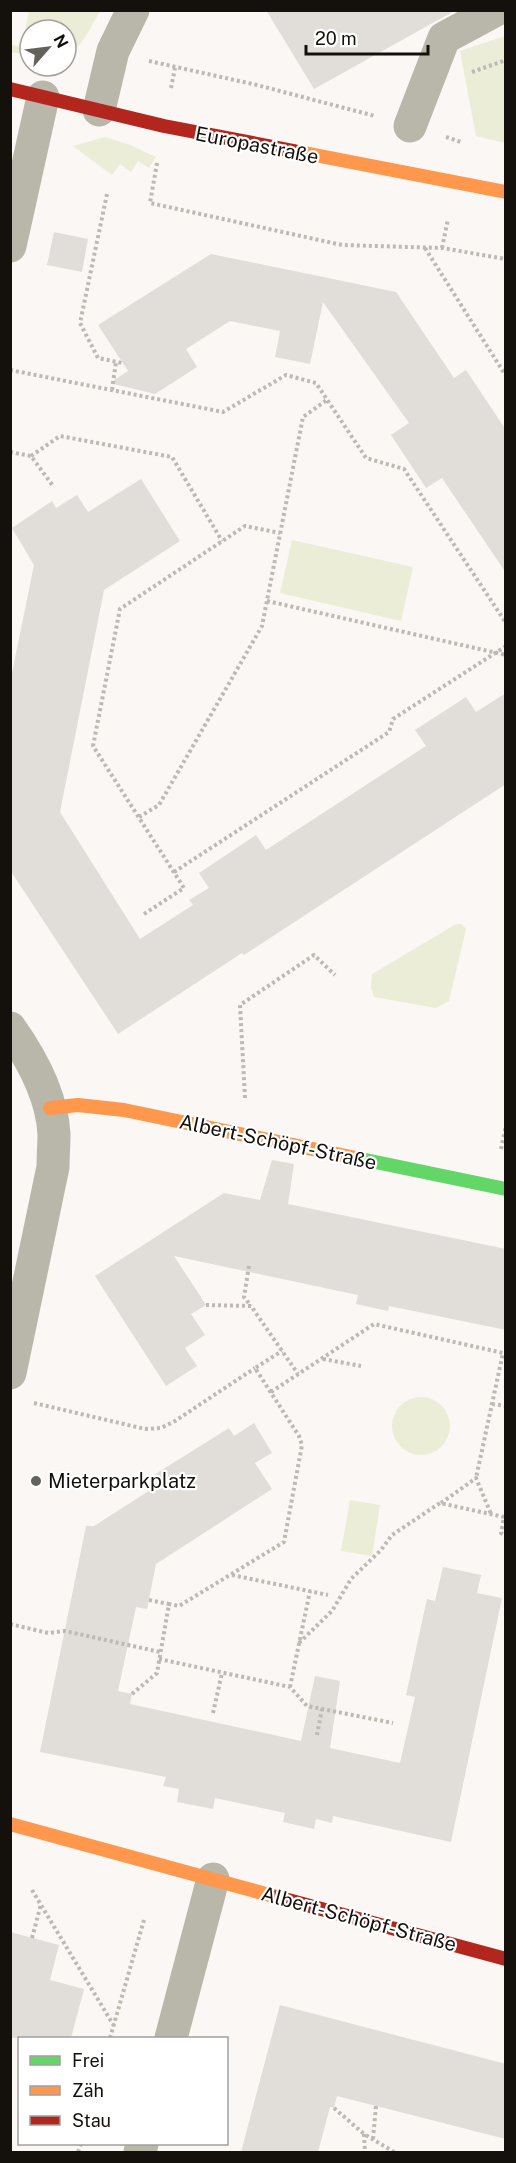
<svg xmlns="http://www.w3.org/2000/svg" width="516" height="2163" viewBox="0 0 516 2163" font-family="'Public Sans',sans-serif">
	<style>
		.green { fill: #ecedd7 }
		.building { fill: #e1ddd9 }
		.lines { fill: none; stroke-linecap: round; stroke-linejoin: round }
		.path { stroke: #bebab3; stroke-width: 4; stroke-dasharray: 3 3; stroke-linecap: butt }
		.street { stroke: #b9b6aa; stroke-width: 33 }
		.fast { stroke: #63d668; stroke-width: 14 }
		.slow { stroke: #ff974d; stroke-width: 14 }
		.jam { stroke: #b3261e; stroke-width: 14 }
		.poi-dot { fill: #64625d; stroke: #fff; stroke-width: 2 }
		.labels { text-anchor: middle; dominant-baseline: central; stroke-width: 4.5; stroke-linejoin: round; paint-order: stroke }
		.street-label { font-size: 20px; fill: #14110c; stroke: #fff }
		.poi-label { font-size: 20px; fill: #14110c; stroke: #fff; text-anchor: start }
	</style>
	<rect width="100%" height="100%" fill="#faf7f4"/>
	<path class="green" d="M 29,11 L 29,10 L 100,11 L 86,36 L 66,62 L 66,30 L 30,30 L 30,65 L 20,54 L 10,52 L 11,45 L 22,47 Z
		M 505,36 L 506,36 L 505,143 L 476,136 L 460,51 Z
		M 105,137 L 130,145 L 156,157 L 149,168 L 138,161 L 131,172 L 120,164 L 112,175 L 73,146 Z
		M 292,540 L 413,567 L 401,621 L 280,593 Z
		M 456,924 L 462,924 L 466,929 L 449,1001 L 436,1008 L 374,997 L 371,987 L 372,974 Z
		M392 1426a29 29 0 1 1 58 0a29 29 0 1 1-58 0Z
		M 350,1500 L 380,1505 L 372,1556 L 341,1551 Z"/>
	<path class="building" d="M 266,10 L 456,10 L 314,89 Z
		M 54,232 L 88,239 L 82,272 L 47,265 Z
		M 211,254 L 396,292 L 454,378 L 466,370 L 506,430 L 506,573 L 442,478 L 426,488 L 391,435 L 409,423 L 323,302 L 310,364 L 275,357 L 280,331 L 230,321 L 186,349 L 197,367 L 155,394 L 110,383 L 128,371 L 98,325 Z
		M 141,479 L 180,541 L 104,590 L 60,812 L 140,939 L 193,905 L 189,900 L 209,888 L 199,873 L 256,835 L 266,850 L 426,746 L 415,730 L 466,697 L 476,712 L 506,693 L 506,784 L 244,955 L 242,953 L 118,1034 L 10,870 L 10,683 L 34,565 L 12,528 L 52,501 L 56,508 L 77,495 L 88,512 Z
		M 272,1160 L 294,1164 L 288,1204 L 506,1249 L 506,1330 L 389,1306 L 388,1311 L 356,1304 L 358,1295 L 174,1256 L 206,1305 L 191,1314 L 205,1335 L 185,1348 L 197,1366 L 166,1386 L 95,1276 L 224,1193 L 260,1200 Z
		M 254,1423 L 272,1453 L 255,1463 L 272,1489 L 156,1564 L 147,1609 L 136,1607 L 118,1691 L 132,1694 L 130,1704 L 301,1741 L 315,1676 L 340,1681 L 330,1748 L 400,1763 L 415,1697 L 406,1695 L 427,1599 L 435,1601 L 443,1567 L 481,1575 L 477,1593 L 502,1598 L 451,1842 L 333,1816 L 332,1823 L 316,1819 L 314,1829 L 283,1822 L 285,1813 L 215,1798 L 213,1809 L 177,1802 L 179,1789 L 163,1786 L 166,1777 L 40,1752 L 86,1526 L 94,1526 L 155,1487 L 149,1478 L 229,1428 L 234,1436 Z
		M 10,1932 L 59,1945 L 50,1980 L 84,1989 L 71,2038 L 10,2038 Z
		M 280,2005 L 506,2064 L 506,2139 L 337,2096 L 334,2108 L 330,2107 L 318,2152 L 241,2152 Z"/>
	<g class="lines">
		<path class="path" d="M 149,61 L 257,85 L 375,116
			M 472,72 L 506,60
			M 171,88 L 175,68
			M 446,137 L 461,142
			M 157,163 L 150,203 L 342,245 L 442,248 L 506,259
			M 107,194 L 80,323 L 98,358 L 122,363
			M 425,248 L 506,376
			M 442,248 L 448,219
			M 10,370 L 223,412 L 286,375 L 316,383 L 366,458 L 404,469 L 506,623
			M 112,390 L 116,362
			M 10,452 L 31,456 L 53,486
			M 31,456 L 60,436 L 172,457 L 222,541
			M 267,601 L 506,655
			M 139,817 L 159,805 L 262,626 L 303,417 L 327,400
			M 174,872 L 389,732 L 393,719 L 506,646
			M 144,914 L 184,888 L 93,746 L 120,609 L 245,526 L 280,533
			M 245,1098 L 240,1005 L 314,955 L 335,975
			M 501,1149 L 506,1126
			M 249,1266 L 244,1297 L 251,1306
			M 206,1305 L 251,1306 L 298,1374
			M 323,1359 L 361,1366
			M 271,1392 L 374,1324 L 503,1353 L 476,1478
			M 34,1403 L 145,1429 L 161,1428 L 175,1421 L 255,1368
			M 492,1404 L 506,1406
			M 441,1503 L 476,1478 L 491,1514
			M 232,1575 L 328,1595
			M 149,1600 L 169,1604
			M 10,1624 L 48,1633 L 65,1631 L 160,1652
			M 299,1643 L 332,1611 L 351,1579 L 381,1550 L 392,1535 L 440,1503 L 504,1517 L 501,1533 L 506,1536
			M 159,1659 L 290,1687 L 307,1706 L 393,1723
			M 290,1687 L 310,1591
			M 132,1694 L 157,1673 L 169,1604 L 179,1606 L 284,1542 L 302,1445 L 299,1436 L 255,1368 L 282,1351
			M 213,1713 L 222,1673
			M 317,1735 L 322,1709
			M 32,1890 L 114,2026
			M 32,1938 L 41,1904
			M 110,2038 L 144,1920
			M 334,2108 L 364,2134 L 394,2152
			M 364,2134 L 365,2152
			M 373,2139 L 376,2106
			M 78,2152 L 81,2144"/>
		<path class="street" d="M 99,110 L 113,51 L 133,10
			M 410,126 L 444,38 L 496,10
			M 10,246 L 43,97
			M 10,1028 C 32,1059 52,1095 54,1134 C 54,1145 53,1156 53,1167 L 10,1373
			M 171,2038 L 213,1879
			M 140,2152 L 142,2144"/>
		<path class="fast" d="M 356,1158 L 506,1189"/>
		<path class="slow" d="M 294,151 L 506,192
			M 50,1108 L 78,1105 L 124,1110 L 356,1158
			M 10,1824 L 277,1897"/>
		<path class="jam" d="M 10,89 L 164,126 L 294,151
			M 277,1897 L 506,1959"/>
	</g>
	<circle class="poi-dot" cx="36" cy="1481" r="6"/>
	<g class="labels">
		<g class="street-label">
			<text transform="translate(257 145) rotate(11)">Europastraße</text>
			<text transform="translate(278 1142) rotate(12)">Albert-Schöpf-Straße</text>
			<text transform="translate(359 1919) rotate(15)">Albert-Schöpf-Straße</text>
		</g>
		<g class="poi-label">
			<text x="48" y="1481">Mieterparkplatz</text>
		</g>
	</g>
	<rect width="516" height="2163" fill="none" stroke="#14110c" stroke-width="24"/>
	<rect x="18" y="2037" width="210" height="108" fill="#ffffff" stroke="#a1a09e" stroke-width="1.5"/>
	<rect x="30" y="2056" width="30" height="9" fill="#63d668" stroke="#a1a09e" stroke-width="1.5"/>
	<text x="72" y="2067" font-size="18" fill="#14110c">Frei</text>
	<rect x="30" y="2086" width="30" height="9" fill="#ff974d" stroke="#a1a09e" stroke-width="1.5"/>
	<text x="72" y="2097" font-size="18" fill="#14110c">Zäh</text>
	<rect x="30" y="2116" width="30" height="9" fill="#b3261e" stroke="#a1a09e" stroke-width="1.5"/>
	<text x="72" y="2127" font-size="18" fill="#14110c">Stau</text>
	<g transform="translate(48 48) rotate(62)"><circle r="28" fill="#ffffff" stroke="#a1a09e" stroke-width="1.5"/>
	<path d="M0-4.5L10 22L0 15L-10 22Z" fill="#64625d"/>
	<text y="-9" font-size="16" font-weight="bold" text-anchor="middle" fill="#14110c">N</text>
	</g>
	<path d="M306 45v9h122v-9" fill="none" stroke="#14110c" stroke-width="3"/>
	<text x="315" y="45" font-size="18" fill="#14110c" stroke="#ffffff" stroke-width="4.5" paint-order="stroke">20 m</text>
</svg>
